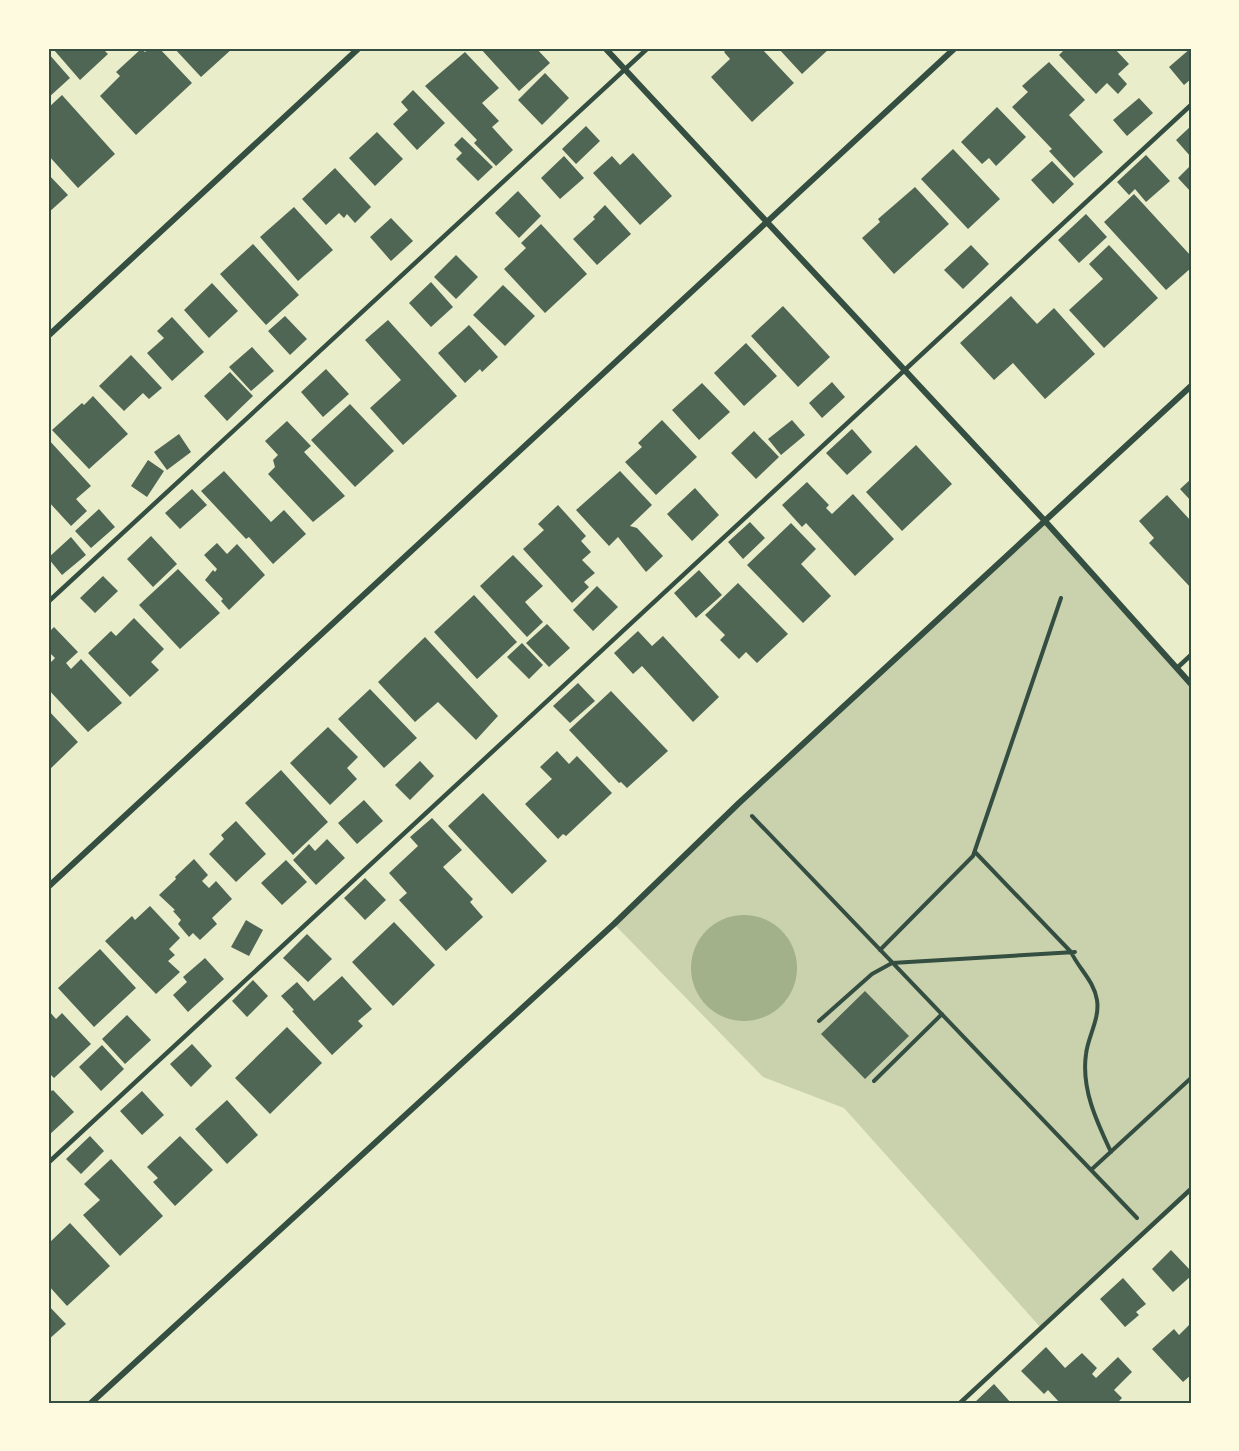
<svg xmlns="http://www.w3.org/2000/svg" width="1239" height="1451" viewBox="0 0 1239 1451" font-family="Mulish,sans-serif">
	<style>
		.green { fill: #cad2ad }
		.water { fill: #a3b18a }
		.building { fill: #4f6655 }
		.lines { fill: none; stroke-linecap: round; stroke-linejoin: round }
		.path { stroke: #344e41; stroke-width: 4 }
		.service { stroke: #344e41; stroke-width: 4.5 }
		.minor { stroke: #344e41; stroke-width: 6 }
		.neatline { fill: none; stroke: #344e41; stroke-width: 2 }
	</style>
	<rect width="100%" height="100%" fill="#e9edc9"/>
	<path class="green" d="M 1045,521 L 1191,684 L 1191,1189 L 1041,1328 L 844,1108 L 763,1077 L 614,924 Z"/>
	<path class="water" d="M691 968a53 53 0 1 1 106 0a53 53 0 1 1-106 0Z"/>
	<path class="building" d="M 56,48 L 102,48 L 108,54 L 80,80 L 54,50 Z
		M 150,48 L 159,48 L 192,83 L 136,135 L 100,96 L 120,76 L 116,72 L 141,49 L 145,52 Z
		M 174,48 L 233,48 L 201,77 Z
		M 480,48 L 536,48 L 550,63 L 519,91 Z
		M 729,48 L 761,48 L 794,83 L 752,122 L 711,77 L 730,59 L 724,52 Z
		M 778,48 L 830,48 L 802,74 Z
		M 1066,48 L 1114,48 L 1129,64 L 1118,74 L 1127,84 L 1118,94 L 1107,83 L 1096,94 L 1059,55 Z
		M 1191,48 L 1191,79 L 1184,85 L 1169,67 Z
		M 465,52 L 499,88 L 482,103 L 499,121 L 492,127 L 513,150 L 496,166 L 474,143 L 477,140 L 425,86 Z
		M 48,53 L 70,78 L 48,98 Z
		M 1049,62 L 1085,100 L 1069,115 L 1103,152 L 1074,178 L 1049,151 L 1052,149 L 1012,107 L 1028,92 L 1022,86 Z
		M 545,73 L 569,98 L 542,125 L 518,100 Z
		M 413,90 L 445,123 L 417,150 L 393,124 L 408,110 L 401,102 Z
		M 62,95 L 115,154 L 78,188 L 48,155 L 48,108 Z
		M 1139,98 L 1153,113 L 1127,136 L 1113,120 Z
		M 997,107 L 1026,137 L 996,166 L 989,158 L 982,164 L 961,142 Z
		M 586,126 L 600,141 L 576,164 L 562,149 Z
		M 1191,126 L 1191,157 L 1176,140 Z
		M 377,132 L 403,159 L 375,186 L 349,158 Z
		M 462,137 L 493,167 L 478,181 L 456,159 L 462,153 L 454,145 Z
		M 953,149 L 1000,199 L 968,229 L 921,179 Z
		M 633,153 L 672,196 L 640,225 L 593,173 L 612,156 L 620,165 Z
		M 1146,155 L 1170,181 L 1146,202 L 1135,189 L 1129,195 L 1117,182 Z
		M 564,156 L 584,178 L 560,199 L 541,178 Z
		M 1052,161 L 1074,184 L 1053,204 L 1031,180 Z
		M 1191,165 L 1191,192 L 1178,178 Z
		M 335,168 L 371,207 L 355,223 L 347,214 L 344,218 L 339,213 L 326,225 L 302,199 Z
		M 48,174 L 68,195 L 48,213 Z
		M 915,187 L 949,224 L 894,274 L 862,238 L 880,222 L 878,219 Z
		M 518,191 L 541,216 L 519,238 L 495,213 Z
		M 1134,194 L 1191,256 L 1191,268 L 1166,290 L 1104,222 Z
		M 605,205 L 631,234 L 597,265 L 573,239 L 595,219 L 593,217 Z
		M 294,207 L 333,250 L 298,281 L 260,237 Z
		M 1086,214 L 1107,237 L 1079,263 L 1058,240 Z
		M 391,218 L 413,241 L 391,261 L 370,237 Z
		M 541,224 L 587,274 L 545,313 L 504,269 L 526,248 L 521,243 Z
		M 253,244 L 299,295 L 266,325 L 220,274 Z
		M 971,245 L 989,264 L 963,289 L 944,270 Z
		M 1109,245 L 1158,298 L 1104,348 L 1069,310 L 1103,279 L 1089,264 Z
		M 456,255 L 478,277 L 456,299 L 434,277 Z
		M 431,282 L 453,307 L 431,327 L 409,303 Z
		M 212,283 L 238,311 L 209,338 L 184,310 Z
		M 503,285 L 535,316 L 505,346 L 473,315 Z
		M 1011,296 L 1037,324 L 1054,308 L 1095,354 L 1045,399 L 1013,363 L 994,380 L 960,343 Z
		M 783,306 L 830,357 L 798,387 L 751,336 Z
		M 285,316 L 307,339 L 290,355 L 268,331 Z
		M 172,317 L 204,352 L 172,381 L 147,353 L 164,338 L 157,331 Z
		M 388,320 L 457,396 L 403,445 L 370,408 L 401,380 L 365,340 Z
		M 469,325 L 498,357 L 482,372 L 480,369 L 465,383 L 438,353 Z
		M 746,343 L 777,376 L 744,406 L 714,373 Z
		M 252,347 L 274,371 L 251,391 L 229,367 Z
		M 131,355 L 162,388 L 149,399 L 143,393 L 124,411 L 99,386 Z
		M 326,369 L 349,394 L 323,417 L 301,392 Z
		M 230,372 L 253,396 L 227,421 L 204,396 Z
		M 832,382 L 845,397 L 822,418 L 809,403 Z
		M 702,383 L 730,412 L 699,440 L 672,410 Z
		M 93,396 L 128,434 L 89,469 L 52,430 L 82,403 L 84,405 Z
		M 350,404 L 394,451 L 355,487 L 311,440 Z
		M 662,420 L 697,457 L 656,495 L 625,462 L 642,447 L 638,443 Z
		M 792,420 L 805,435 L 781,455 L 768,439 Z
		M 287,421 L 311,446 L 304,452 L 345,496 L 313,522 L 268,474 L 275,467 L 273,460 L 278,455 L 265,441 Z
		M 852,429 L 872,452 L 847,475 L 826,453 Z
		M 754,431 L 779,457 L 756,479 L 731,453 Z
		M 179,434 L 191,452 L 167,470 L 154,452 Z
		M 48,439 L 91,486 L 76,499 L 87,511 L 71,526 L 48,501 Z
		M 916,445 L 952,484 L 902,531 L 866,492 Z
		M 148,460 L 164,471 L 147,497 L 131,486 Z
		M 224,471 L 271,522 L 284,510 L 306,534 L 273,564 L 249,537 L 246,539 L 201,491 Z
		M 620,471 L 652,505 L 630,526 L 637,528 L 663,556 L 646,572 L 618,537 L 609,546 L 576,510 Z
		M 1191,479 L 1191,501 L 1180,489 Z
		M 807,482 L 829,505 L 826,508 L 832,514 L 853,494 L 894,539 L 855,576 L 806,523 L 802,527 L 782,505 Z
		M 695,488 L 719,515 L 692,541 L 667,514 Z
		M 192,489 L 207,505 L 180,529 L 165,513 Z
		M 1167,495 L 1191,521 L 1191,588 L 1149,543 L 1154,538 L 1139,521 Z
		M 558,505 L 586,536 L 581,541 L 591,552 L 582,560 L 595,573 L 584,582 L 589,587 L 572,603 L 523,549 L 544,530 L 538,524 Z
		M 99,509 L 115,527 L 91,548 L 75,531 Z
		M 750,522 L 765,538 L 743,559 L 728,542 Z
		M 791,523 L 816,549 L 801,564 L 831,596 L 803,623 L 747,565 Z
		M 151,536 L 177,564 L 153,587 L 127,559 Z
		M 71,537 L 86,555 L 62,575 L 48,558 Z
		M 217,543 L 227,554 L 237,544 L 265,575 L 229,610 L 221,601 L 223,599 L 205,580 L 213,570 L 215,572 L 217,569 L 204,555 Z
		M 513,555 L 543,586 L 525,602 L 543,622 L 527,637 L 480,586 Z
		M 178,569 L 220,613 L 180,649 L 139,605 Z
		M 699,570 L 722,595 L 696,618 L 674,593 Z
		M 103,576 L 118,591 L 95,613 L 80,598 Z
		M 738,583 L 788,634 L 757,663 L 746,652 L 739,659 L 720,640 L 725,635 L 705,615 Z
		M 597,586 L 618,607 L 593,631 L 573,610 Z
		M 474,595 L 517,642 L 477,679 L 434,632 Z
		M 134,618 L 164,649 L 151,662 L 159,670 L 130,697 L 88,653 L 111,631 L 116,636 Z
		M 547,624 L 570,648 L 549,667 L 526,643 Z
		M 54,627 L 78,652 L 66,663 L 71,669 L 81,659 L 122,703 L 88,732 L 48,689 L 48,665 L 55,658 L 48,651 L 48,633 Z
		M 638,631 L 652,646 L 663,636 L 719,697 L 693,722 L 642,666 L 633,674 L 614,653 Z
		M 425,637 L 498,716 L 476,740 L 438,702 L 415,722 L 378,682 Z
		M 522,643 L 543,665 L 529,679 L 507,657 Z
		M 578,683 L 595,701 L 570,723 L 553,706 Z
		M 370,689 L 417,738 L 384,768 L 338,719 Z
		M 611,691 L 668,751 L 627,788 L 621,782 L 619,783 L 569,730 Z
		M 48,710 L 78,742 L 48,771 Z
		M 328,727 L 358,757 L 347,768 L 357,779 L 330,805 L 290,763 Z
		M 557,751 L 569,764 L 577,756 L 612,793 L 566,836 L 563,834 L 558,839 L 525,804 L 552,779 L 540,767 Z
		M 420,761 L 434,776 L 410,800 L 395,785 Z
		M 281,770 L 328,822 L 293,855 L 245,803 Z
		M 483,793 L 547,861 L 512,894 L 448,826 Z
		M 364,800 L 383,821 L 357,844 L 338,823 Z
		M 432,818 L 462,850 L 443,867 L 473,899 L 470,902 L 483,917 L 446,951 L 399,900 L 407,893 L 389,873 L 418,846 L 410,837 Z
		M 236,821 L 266,854 L 236,882 L 209,854 L 224,839 L 221,835 Z
		M 327,839 L 345,858 L 316,885 L 293,860 L 309,844 L 315,851 Z
		M 194,859 L 208,875 L 202,881 L 209,888 L 216,881 L 232,899 L 212,918 L 217,924 L 200,940 L 193,933 L 189,937 L 178,924 L 181,920 L 173,911 L 175,910 L 159,895 L 176,879 L 175,877 Z
		M 286,860 L 307,882 L 282,905 L 261,883 Z
		M 365,878 L 386,900 L 365,920 L 344,898 Z
		M 150,906 L 180,938 L 169,949 L 175,955 L 168,961 L 180,972 L 156,994 L 105,941 L 132,916 L 135,920 Z
		M 246,920 L 263,930 L 249,956 L 231,947 Z
		M 394,922 L 435,965 L 393,1006 L 352,962 Z
		M 307,934 L 332,959 L 308,982 L 283,958 Z
		M 100,949 L 136,988 L 94,1027 L 58,988 Z
		M 205,958 L 224,979 L 188,1012 L 173,995 L 187,982 L 183,977 Z
		M 342,976 L 372,1009 L 358,1021 L 363,1026 L 332,1055 L 292,1011 L 294,1010 L 281,996 L 297,982 L 314,1001 Z
		M 253,980 L 268,996 L 247,1017 L 232,1001 Z
		M 865,991 L 909,1036 L 865,1079 L 821,1034 Z
		M 48,1010 L 56,1019 L 62,1013 L 91,1044 L 54,1078 L 48,1072 Z
		M 127,1015 L 151,1040 L 125,1064 L 102,1039 Z
		M 287,1027 L 322,1063 L 270,1114 L 235,1078 Z
		M 192,1044 L 212,1066 L 191,1087 L 170,1064 Z
		M 102,1045 L 124,1069 L 101,1091 L 79,1067 Z
		M 48,1088 L 52,1091 L 53,1090 L 74,1112 L 48,1136 Z
		M 142,1091 L 164,1115 L 142,1135 L 120,1111 Z
		M 227,1100 L 258,1135 L 227,1164 L 195,1129 Z
		M 90,1136 L 104,1151 L 81,1174 L 66,1159 Z
		M 180,1136 L 213,1170 L 175,1206 L 153,1182 L 158,1178 L 147,1167 Z
		M 111,1159 L 163,1216 L 120,1256 L 83,1215 L 100,1200 L 84,1184 Z
		M 70,1223 L 110,1266 L 67,1306 L 48,1285 L 48,1244 Z
		M 1171,1250 L 1191,1271 L 1191,1276 L 1173,1292 L 1152,1269 Z
		M 1123,1278 L 1146,1304 L 1136,1312 L 1139,1315 L 1125,1327 L 1100,1299 Z
		M 48,1305 L 66,1324 L 48,1340 Z
		M 1190,1324 L 1191,1375 L 1183,1382 L 1152,1349 L 1174,1329 L 1179,1335 Z
		M 1046,1347 L 1065,1368 L 1082,1353 L 1097,1368 L 1092,1374 L 1096,1378 L 1118,1357 L 1132,1372 L 1114,1390 L 1122,1398 L 1117,1403 L 1060,1403 L 1048,1390 L 1044,1394 L 1021,1371 Z
		M 994,1384 L 1011,1403 L 974,1403 Z"/>
	<g class="lines">
		<path class="path" d="M 752,816 L 1137,1218
			M 975,852 L 1071,952 C 1079,969 1094,981 1097,1000 C 1100,1019 1088,1036 1086,1054 C 1081,1089 1097,1122 1111,1152
			M 880,950 L 973,856 L 1061,598
			M 819,1021 L 872,974 L 892,963 L 1075,952
			M 874,1081 L 942,1014
			M 1091,1170 L 1191,1078"/>
		<path class="service" d="M 48,602 L 648,48
			M 1177,668 L 1191,655
			M 48,1163 L 1191,105
			M 960,1403 L 1191,1189"/>
		<path class="minor" d="M 605,48 L 1045,521 L 1191,684
			M 48,336 L 359,48
			M 48,887 L 955,48
			M 91,1403 L 614,924 L 739,803 L 1191,386"/>
	</g>
	<rect width="1239" height="1451" fill="none" stroke="#fefae0" stroke-width="99"/>
	<rect x="50" y="50" width="1140" height="1352" class="neatline"/>
</svg>
